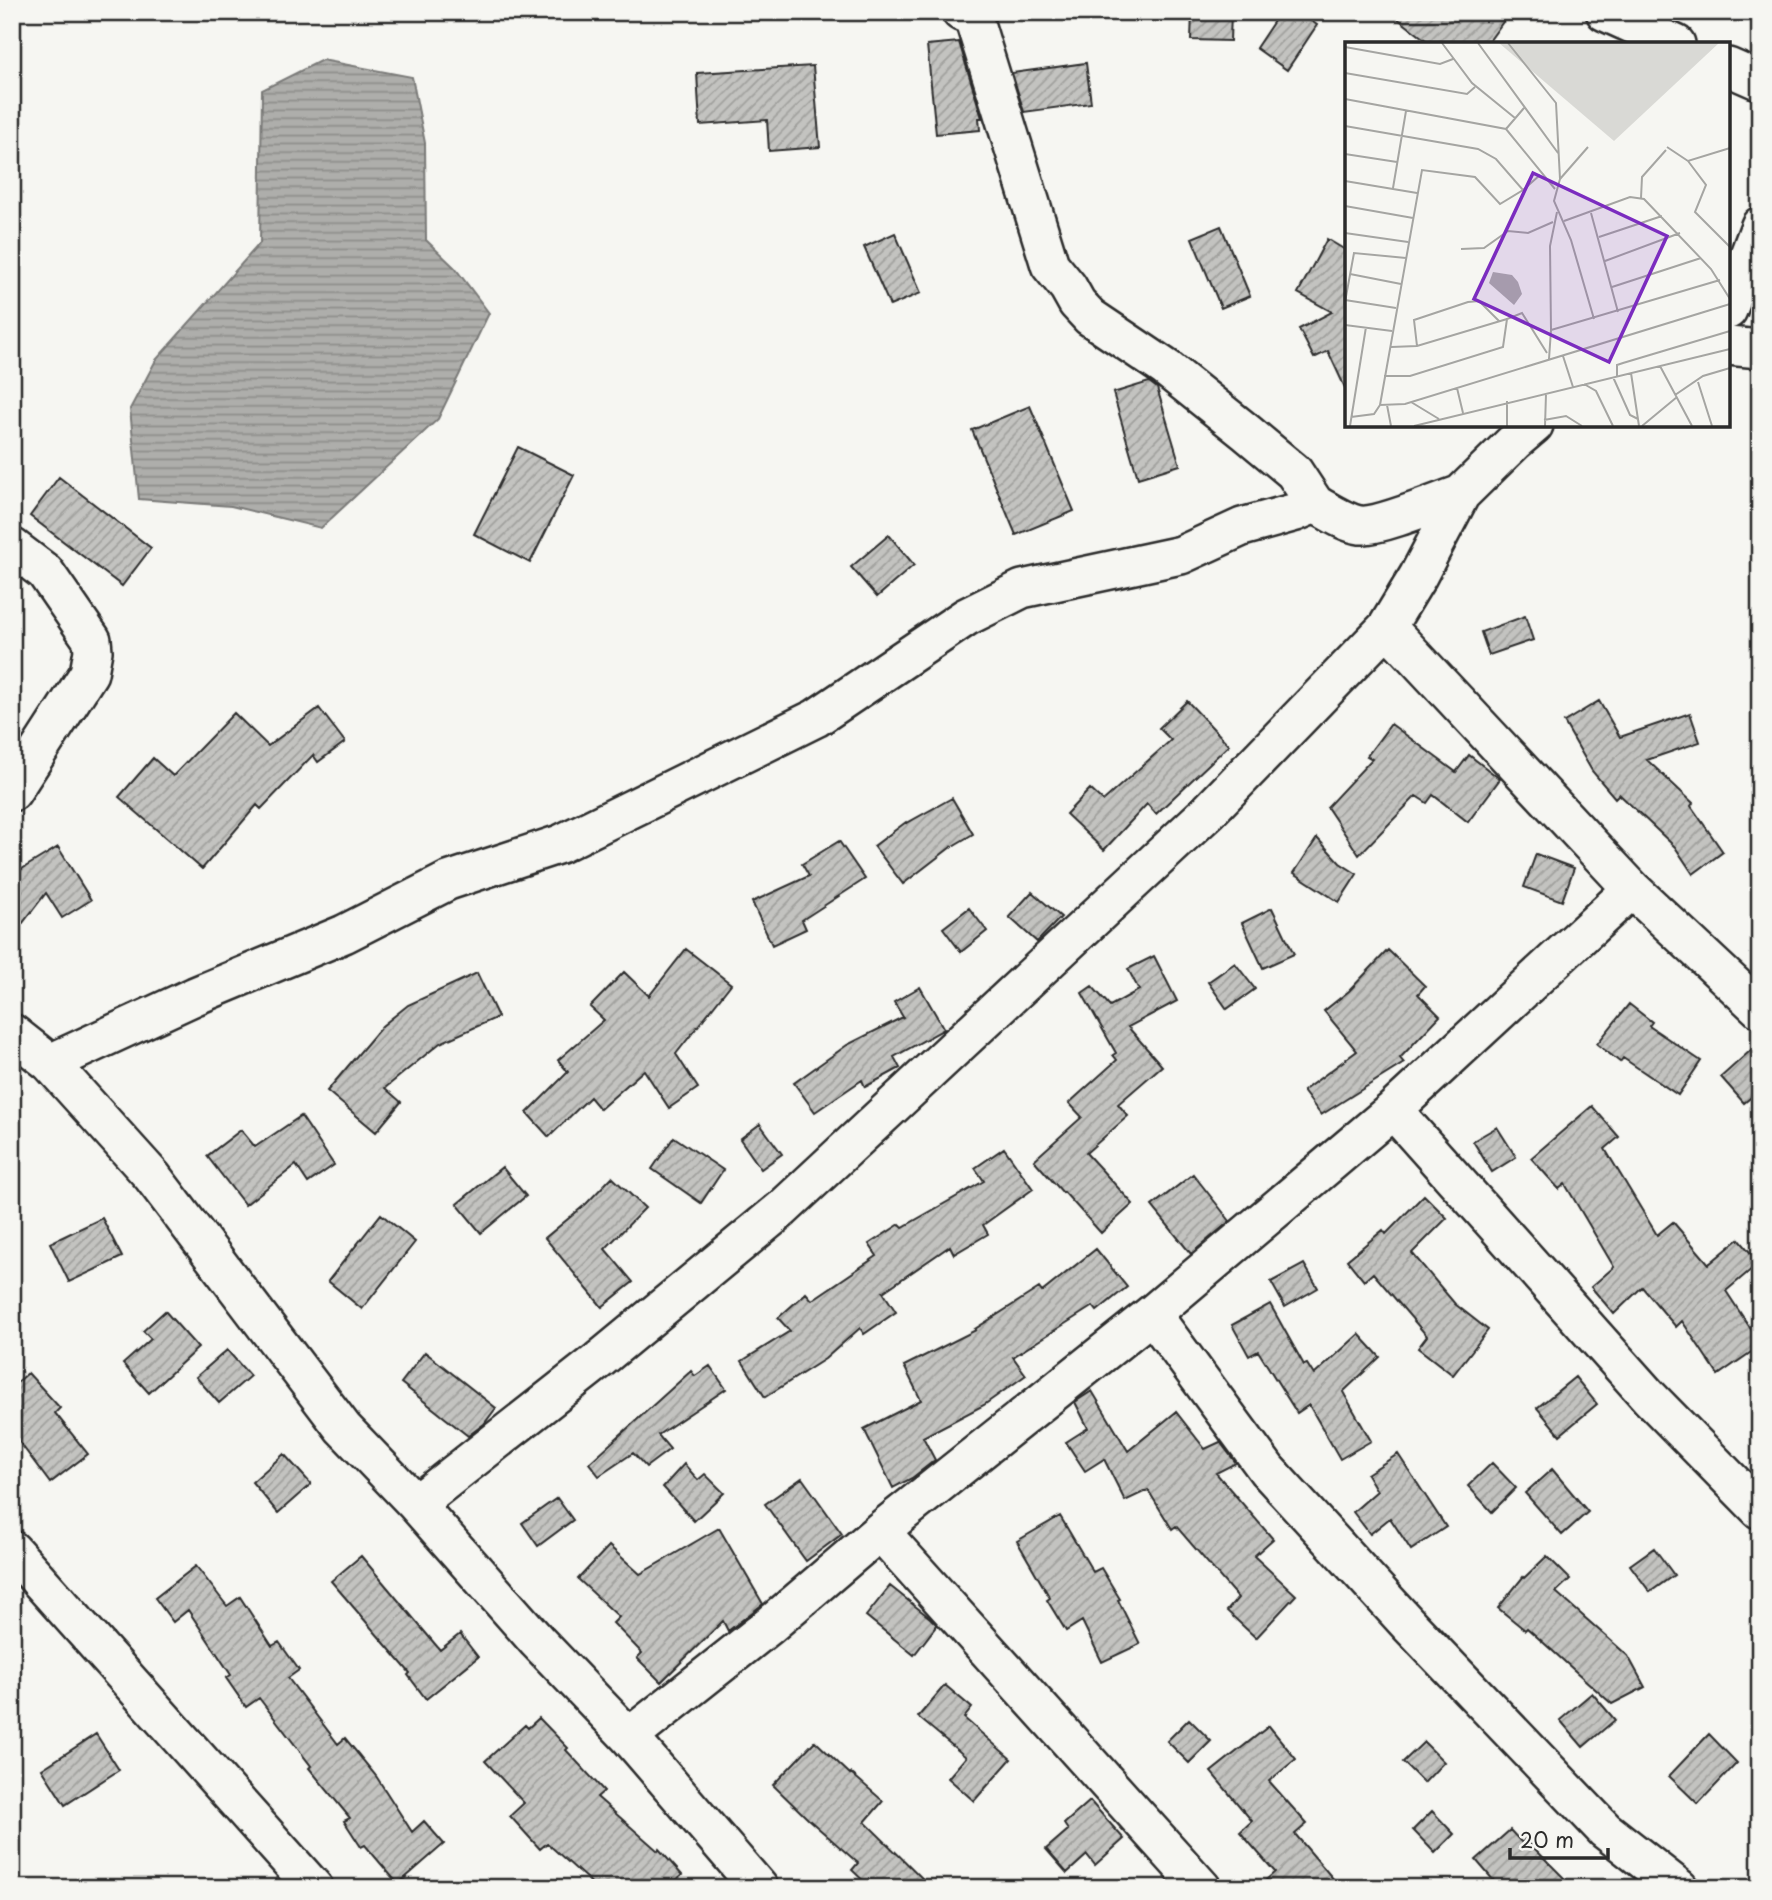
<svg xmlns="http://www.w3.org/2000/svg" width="1772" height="1900" viewBox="0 0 1772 1900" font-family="'Playpen Sans',sans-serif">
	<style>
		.water { fill: url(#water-rules); stroke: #7a7a78; stroke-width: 2 }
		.building { fill: url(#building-hatch); stroke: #2b2b2b; stroke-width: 2 }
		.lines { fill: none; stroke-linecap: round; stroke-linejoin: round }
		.minor-casing { stroke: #2b2b2b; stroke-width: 42 }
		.minor { stroke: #f6f6f2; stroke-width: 37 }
		.inset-road { fill: none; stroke: #a5a5a2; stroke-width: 2 }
		.view { fill: #7b2cbf; fill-opacity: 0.15; stroke: #7b2cbf; stroke-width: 3.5 }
		.inset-edge { fill: none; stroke: #2b2b2b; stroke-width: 3.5 }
	</style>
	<defs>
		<pattern id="water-rules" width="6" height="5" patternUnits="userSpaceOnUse" patternTransform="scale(1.75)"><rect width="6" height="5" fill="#aeaeab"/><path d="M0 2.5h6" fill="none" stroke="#8e8e8b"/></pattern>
		<pattern id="building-hatch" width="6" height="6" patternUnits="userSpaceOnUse" patternTransform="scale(1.75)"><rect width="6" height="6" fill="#c3c3c0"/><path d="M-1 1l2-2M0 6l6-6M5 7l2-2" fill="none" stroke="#9f9f9c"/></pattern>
	</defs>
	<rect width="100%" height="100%" fill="#f6f6f2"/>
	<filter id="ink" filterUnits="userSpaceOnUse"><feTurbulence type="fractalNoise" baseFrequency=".0143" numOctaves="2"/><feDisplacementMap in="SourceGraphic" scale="14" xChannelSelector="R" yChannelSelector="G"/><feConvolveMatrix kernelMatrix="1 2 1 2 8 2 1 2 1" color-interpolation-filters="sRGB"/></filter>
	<g filter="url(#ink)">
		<path class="water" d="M 322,60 L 412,77 L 425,143 L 426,240 L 455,268 L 489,313 L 438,419 L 321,528 L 231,506 L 139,499 L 130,409 L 156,360 L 260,243 L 262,90 Z"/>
		<path class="building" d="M 1192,12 L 1231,12 L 1230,41 L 1191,40 Z
			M 1280,12 L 1299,12 L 1317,25 L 1287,70 L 1256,48 Z
			M 1389,12 L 1510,12 L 1487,44 L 1431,44 Z
			M 959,42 L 982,118 L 979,118 L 980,130 L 936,134 L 927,45 Z
			M 1086,63 L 1091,103 L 1024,112 L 1012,73 Z
			M 813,66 L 820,147 L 769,151 L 767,120 L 700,125 L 697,73 Z
			M 1221,226 L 1250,296 L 1221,308 L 1192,238 Z
			M 895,233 L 921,293 L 890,306 L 864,247 Z
			M 1327,239 L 1347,251 L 1347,392 L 1328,351 L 1314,358 L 1299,329 L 1332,312 L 1298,293 Z
			M 1149,382 L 1157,388 L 1180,465 L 1138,478 L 1113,393 Z
			M 1030,406 L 1074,511 L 1016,535 L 972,430 Z
			M 518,447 L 574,475 L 530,563 L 474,534 Z
			M 59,477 L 151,548 L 122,586 L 30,516 Z
			M 889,535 L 914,565 L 877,597 L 851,567 Z
			M 1525,616 L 1533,640 L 1489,655 L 1481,632 Z
			M 1187,701 L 1229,745 L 1156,814 L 1147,804 L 1104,850 L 1066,814 L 1090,789 L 1103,801 L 1171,740 L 1159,728 Z
			M 1599,701 L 1620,737 L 1690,713 L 1700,742 L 1647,760 L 1693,803 L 1691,806 L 1723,852 L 1693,874 L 1675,847 L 1619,794 L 1615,798 L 1592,771 L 1564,722 Z
			M 319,708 L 345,742 L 318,762 L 313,755 L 261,809 L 257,805 L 202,869 L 119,797 L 153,758 L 173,776 L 234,713 L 268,746 Z
			M 1391,724 L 1456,772 L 1469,755 L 1500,779 L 1468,822 L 1433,795 L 1427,803 L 1416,796 L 1359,855 L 1327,807 L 1372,759 L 1367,756 Z
			M 952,798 L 973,834 L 951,847 L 903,884 L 874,846 L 906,822 L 907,823 Z
			M 1317,838 L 1340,863 L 1357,874 L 1339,902 L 1294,873 Z
			M 839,841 L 865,879 L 802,920 L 806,929 L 772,945 L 752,902 L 809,876 L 802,864 Z
			M 58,847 L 91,900 L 62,918 L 46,893 L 12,937 L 12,875 Z
			M 1536,854 L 1574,868 L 1562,901 L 1524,887 Z
			M 1032,892 L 1061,917 L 1037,942 L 1009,917 Z
			M 969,908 L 987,931 L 961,952 L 943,928 Z
			M 1272,908 L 1294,954 L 1263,968 L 1242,923 Z
			M 686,949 L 731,984 L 676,1054 L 698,1088 L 669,1108 L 644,1070 L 600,1109 L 590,1097 L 549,1137 L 527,1113 L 568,1072 L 558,1060 L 604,1020 L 590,1007 L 624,972 L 649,996 Z
			M 1388,950 L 1425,986 L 1418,994 L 1440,1016 L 1400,1058 L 1404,1063 L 1321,1115 L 1303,1091 L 1357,1051 L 1324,1011 L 1349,991 Z
			M 1154,956 L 1177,1001 L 1128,1027 L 1162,1066 L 1118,1104 L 1128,1116 L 1086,1153 L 1133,1204 L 1101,1233 L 1064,1192 L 1063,1193 L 1034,1160 L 1082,1117 L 1069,1103 L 1117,1060 L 1113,1055 L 1116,1053 L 1082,993 L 1092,986 L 1110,1006 L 1139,990 L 1128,969 Z
			M 1235,963 L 1255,989 L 1227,1009 L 1208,982 Z
			M 477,973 L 498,1017 L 440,1043 L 385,1088 L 401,1102 L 376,1132 L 327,1091 L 382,1026 L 408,1005 Z
			M 920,987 L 944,1029 L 894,1057 L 900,1068 L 865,1087 L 862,1080 L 815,1112 L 794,1083 L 847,1045 L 903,1017 L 894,1002 Z
			M 1629,1004 L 1652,1022 L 1649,1026 L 1701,1061 L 1678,1095 L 1623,1058 L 1620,1062 L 1597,1044 Z
			M 1760,1042 L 1760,1090 L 1744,1103 L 1721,1077 Z
			M 1592,1106 L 1619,1137 L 1605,1149 L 1657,1235 L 1673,1222 L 1709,1264 L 1739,1239 L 1759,1263 L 1726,1291 L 1760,1343 L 1760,1346 L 1718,1375 L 1682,1321 L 1676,1327 L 1642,1287 L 1614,1314 L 1591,1287 L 1614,1267 L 1565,1184 L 1559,1189 L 1531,1158 Z
			M 301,1116 L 334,1165 L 308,1183 L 296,1165 L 245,1205 L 207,1156 L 241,1130 L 255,1147 Z
			M 760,1124 L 782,1154 L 761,1169 L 740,1139 Z
			M 1497,1127 L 1516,1157 L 1492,1172 L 1473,1141 Z
			M 674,1137 L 723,1170 L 701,1203 L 652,1169 Z
			M 1004,1148 L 1033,1189 L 983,1225 L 988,1234 L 954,1254 L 950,1246 L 883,1292 L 896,1312 L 864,1334 L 860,1328 L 825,1359 L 765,1397 L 742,1361 L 790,1331 L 778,1318 L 806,1293 L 812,1300 L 877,1256 L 869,1244 L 900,1224 L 903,1227 L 984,1181 L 975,1168 Z
			M 502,1167 L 526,1196 L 481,1233 L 457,1204 Z
			M 1193,1174 L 1230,1221 L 1191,1254 L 1152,1206 Z
			M 612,1177 L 645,1208 L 605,1249 L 633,1282 L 602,1307 L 545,1238 L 586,1204 Z
			M 1424,1195 L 1447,1218 L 1412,1253 L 1455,1304 L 1488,1330 L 1453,1375 L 1418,1348 L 1427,1336 L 1373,1273 L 1364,1281 L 1347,1260 L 1383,1230 L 1386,1234 Z
			M 381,1214 L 415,1242 L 362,1309 L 328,1281 Z
			M 102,1218 L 122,1257 L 69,1282 L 50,1243 Z
			M 1096,1249 L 1127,1287 L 1097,1311 L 1093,1306 L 1013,1357 L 1026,1375 L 984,1405 L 923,1437 L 935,1460 L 912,1478 L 893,1488 L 864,1429 L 921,1400 L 904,1366 L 976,1330 L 975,1329 L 1039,1288 L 1042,1292 Z
			M 1304,1264 L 1318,1288 L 1285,1307 L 1271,1282 Z
			M 1270,1304 L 1304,1365 L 1307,1364 L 1314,1375 L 1359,1334 L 1380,1357 L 1343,1392 L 1371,1441 L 1340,1459 L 1309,1405 L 1297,1413 L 1258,1351 L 1249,1356 L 1232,1325 Z
			M 165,1311 L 198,1348 L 149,1393 L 123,1364 L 151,1339 L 143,1331 Z
			M 227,1350 L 250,1376 L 219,1403 L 196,1377 Z
			M 425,1352 L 496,1408 L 484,1424 L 468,1436 L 401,1383 Z
			M 710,1366 L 726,1389 L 658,1435 L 670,1449 L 646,1467 L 633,1453 L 599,1476 L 589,1463 L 691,1371 L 695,1376 Z
			M 28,1373 L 60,1408 L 55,1413 L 88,1454 L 50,1483 L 12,1432 L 12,1387 Z
			M 1575,1377 L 1597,1404 L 1560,1435 L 1537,1408 Z
			M 1092,1391 L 1128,1451 L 1176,1412 L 1205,1449 L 1220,1442 L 1236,1463 L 1216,1473 L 1273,1539 L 1254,1556 L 1296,1595 L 1256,1638 L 1227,1611 L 1238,1598 L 1176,1526 L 1172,1529 L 1148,1490 L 1125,1501 L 1104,1459 L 1085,1471 L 1066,1442 L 1088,1428 L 1075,1402 Z
			M 284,1454 L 311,1484 L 278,1513 L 252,1482 Z
			M 1398,1454 L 1446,1527 L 1411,1550 L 1390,1518 L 1370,1534 L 1353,1512 L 1377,1491 L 1367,1474 Z
			M 1492,1463 L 1516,1488 L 1492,1512 L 1468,1486 Z
			M 684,1464 L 698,1480 L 705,1474 L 724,1493 L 694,1521 L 663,1487 Z
			M 1552,1469 L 1588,1512 L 1562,1535 L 1525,1493 Z
			M 802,1478 L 842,1534 L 806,1561 L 765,1504 Z
			M 557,1498 L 573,1520 L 538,1546 L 522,1523 Z
			M 1060,1516 L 1093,1572 L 1101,1568 L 1120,1599 L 1118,1600 L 1140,1644 L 1102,1662 L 1082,1621 L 1066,1631 L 1047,1600 L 1050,1598 L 1017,1541 Z
			M 719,1528 L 763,1604 L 728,1631 L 723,1621 L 661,1682 L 637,1658 L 642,1653 L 613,1623 L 619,1617 L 578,1579 L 609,1546 L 640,1574 Z
			M 1654,1548 L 1674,1575 L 1650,1592 L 1630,1565 Z
			M 361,1556 L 440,1650 L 460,1634 L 478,1657 L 426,1699 L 408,1675 L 410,1673 L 331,1581 Z
			M 1547,1556 L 1570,1579 L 1556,1592 L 1628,1656 L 1645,1687 L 1612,1704 L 1527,1628 L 1525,1630 L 1498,1608 L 1523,1577 L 1524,1578 Z
			M 196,1566 L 227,1606 L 240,1597 L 272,1646 L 279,1642 L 299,1670 L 288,1678 L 338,1744 L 345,1738 L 376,1776 L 412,1832 L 424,1821 L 444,1844 L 398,1884 L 365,1845 L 361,1847 L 344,1821 L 350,1818 L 309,1768 L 311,1766 L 259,1698 L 246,1707 L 226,1678 L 231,1675 L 188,1610 L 173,1622 L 155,1598 Z
			M 890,1586 L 930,1618 L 937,1625 L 914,1655 L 866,1616 Z
			M 945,1685 L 972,1708 L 964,1718 L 1011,1759 L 974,1801 L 948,1778 L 966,1757 L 918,1717 Z
			M 1592,1693 L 1615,1720 L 1583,1747 L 1560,1720 Z
			M 539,1718 L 568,1748 L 566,1750 L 604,1791 L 597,1797 L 658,1851 L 659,1849 L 682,1875 L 667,1888 L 597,1888 L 547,1843 L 540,1849 L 510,1816 L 524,1803 L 485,1761 L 525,1725 L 528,1728 Z
			M 1189,1719 L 1211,1741 L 1189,1763 L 1167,1741 Z
			M 1269,1726 L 1296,1759 L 1269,1781 L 1307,1824 L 1295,1834 L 1341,1888 L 1257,1888 L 1275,1872 L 1240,1832 L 1252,1821 L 1211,1772 Z
			M 96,1734 L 119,1770 L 65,1805 L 42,1769 Z
			M 1709,1734 L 1737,1763 L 1698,1804 L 1669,1776 Z
			M 815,1741 L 850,1774 L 851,1773 L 883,1801 L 865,1822 L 932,1888 L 871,1888 L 852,1870 L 858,1863 L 808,1819 L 773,1785 Z
			M 1424,1742 L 1444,1762 L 1424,1783 L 1403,1762 Z
			M 1090,1801 L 1124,1839 L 1095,1865 L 1087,1855 L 1067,1873 L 1046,1849 L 1068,1830 L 1064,1824 Z
			M 1432,1811 L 1454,1834 L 1435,1853 L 1413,1830 Z
			M 1510,1830 L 1522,1843 L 1525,1839 L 1574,1888 L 1500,1888 L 1476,1860 Z"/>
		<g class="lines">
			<defs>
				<path id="minor" d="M 961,12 L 973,17 L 1050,265 L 1068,287 L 1077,303 L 1090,317 L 1166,368 L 1246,432 L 1294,472 L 1315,504
					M 1605,12 L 1676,44
					M 1728,67 L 1760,81
					M 1728,310 L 1760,226
					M 1728,346 L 1760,349
					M 12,547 L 45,572 L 92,640 L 93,651 L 89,673 L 12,792
					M 1387,627 L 1632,889 L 1760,1009
					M 12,1033 L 50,1063 L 152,1176 L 343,1428 L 416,1504 L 537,1641 L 629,1737 L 759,1888
					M 50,1063 L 195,996 L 344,934 L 448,881 L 560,844 L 816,718 L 966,617 L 1022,589 L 1181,555 L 1242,527 L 1296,512 L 1315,504 C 1328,511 1345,523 1360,525 C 1379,527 1441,501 1461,494
					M 1393,1110 L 1649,1397 L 1760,1510
					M 1152,1314 L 1267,1470 L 1410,1626 L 1605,1830 L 1679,1888
					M 416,1504 L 598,1361 L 782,1209 L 1209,811 L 1387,627 L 1418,576 L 1461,494 L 1514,442 L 1534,425
					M 880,1531 L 1202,1888
					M 12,1550 L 314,1888
					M 629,1737 L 769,1626 L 880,1531 L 1152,1314 L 1393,1110 L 1632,889"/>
			</defs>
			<use href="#minor" class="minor-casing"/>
			<use href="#minor" class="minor"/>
		</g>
	</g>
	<g transform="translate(1345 42)">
		<rect width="385" height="385" fill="#f6f6f2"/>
		<path d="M 154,1 L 374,1 L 269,99 Z" fill="#d9d9d5"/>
		<path d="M 148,230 L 167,233 L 173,240 L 177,252 L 169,263 L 144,241 Z" fill="#aeaeab"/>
		<path class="inset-road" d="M 97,1 L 127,41 L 170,76M 133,1 L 213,111M 163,1 L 211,61 L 215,137 L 209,159 L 226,198 L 249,277M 0,5 L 95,22 L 108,17M 0,31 L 122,52 L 130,45M 0,57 L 161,87 L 210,147M 0,84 L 133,107 L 151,117 L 178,148 L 155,162 L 130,135 L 77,128 L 35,363 L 60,362 L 385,262M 161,87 L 179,66M 322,105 L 343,119 L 385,106M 0,112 L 52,120M 343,119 L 361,143 L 350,170 L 385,205M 215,137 L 243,105M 0,139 L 72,151M 48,146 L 61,69M 178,148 L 195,133M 296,156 L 297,135 L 321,108M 0,164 L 68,176M 246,171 L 273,270M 219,179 L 285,155 L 299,157 L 366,227 L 385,257M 0,191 L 63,200M 254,195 L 317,174M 116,207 L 139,206 L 163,189 L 183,191 L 208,180M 260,219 L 335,191M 5,232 L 56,242M 267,245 L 356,216M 0,258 L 51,266M 0,260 L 9,211 L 61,216M 0,283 L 47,289M 206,288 L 205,204 L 212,170M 72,304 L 69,278 L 123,260 L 134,259 L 154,279M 46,305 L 72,304 L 162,277M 218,314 L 228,345M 204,317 L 206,288 L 375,238M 315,324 L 347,384M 286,331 L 294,384M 39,334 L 65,334 L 158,305 L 162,277 L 177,271 L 202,311M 272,334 L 272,323 L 278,321 L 385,289M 268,335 L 285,373 L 293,377M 353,340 L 367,384M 239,342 L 251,349 L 268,384M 112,346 L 118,371M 330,353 L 358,334 L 385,326M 162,359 L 162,384M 66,360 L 94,377M 42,363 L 46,384M 6,375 L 29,372 L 35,363M 199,378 L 221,374 L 237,384M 5,384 L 21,285M 69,384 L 385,307M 200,384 L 201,352M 297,384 L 332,355"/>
		<path class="view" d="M 188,131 L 322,194 L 264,320 L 129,257 Z"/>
		<rect width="385" height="385" class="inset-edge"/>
	</g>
	<rect width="1772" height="1900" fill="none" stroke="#f6f6f2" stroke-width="42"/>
	<rect x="21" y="21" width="1730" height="1858" fill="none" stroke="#2b2b2b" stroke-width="2.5" filter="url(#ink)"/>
	<path d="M1510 1848v10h98v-10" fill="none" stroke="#2b2b2b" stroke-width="3.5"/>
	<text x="1520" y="1848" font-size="21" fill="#2b2b2b" stroke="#f6f6f2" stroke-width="5" paint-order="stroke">20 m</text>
</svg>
